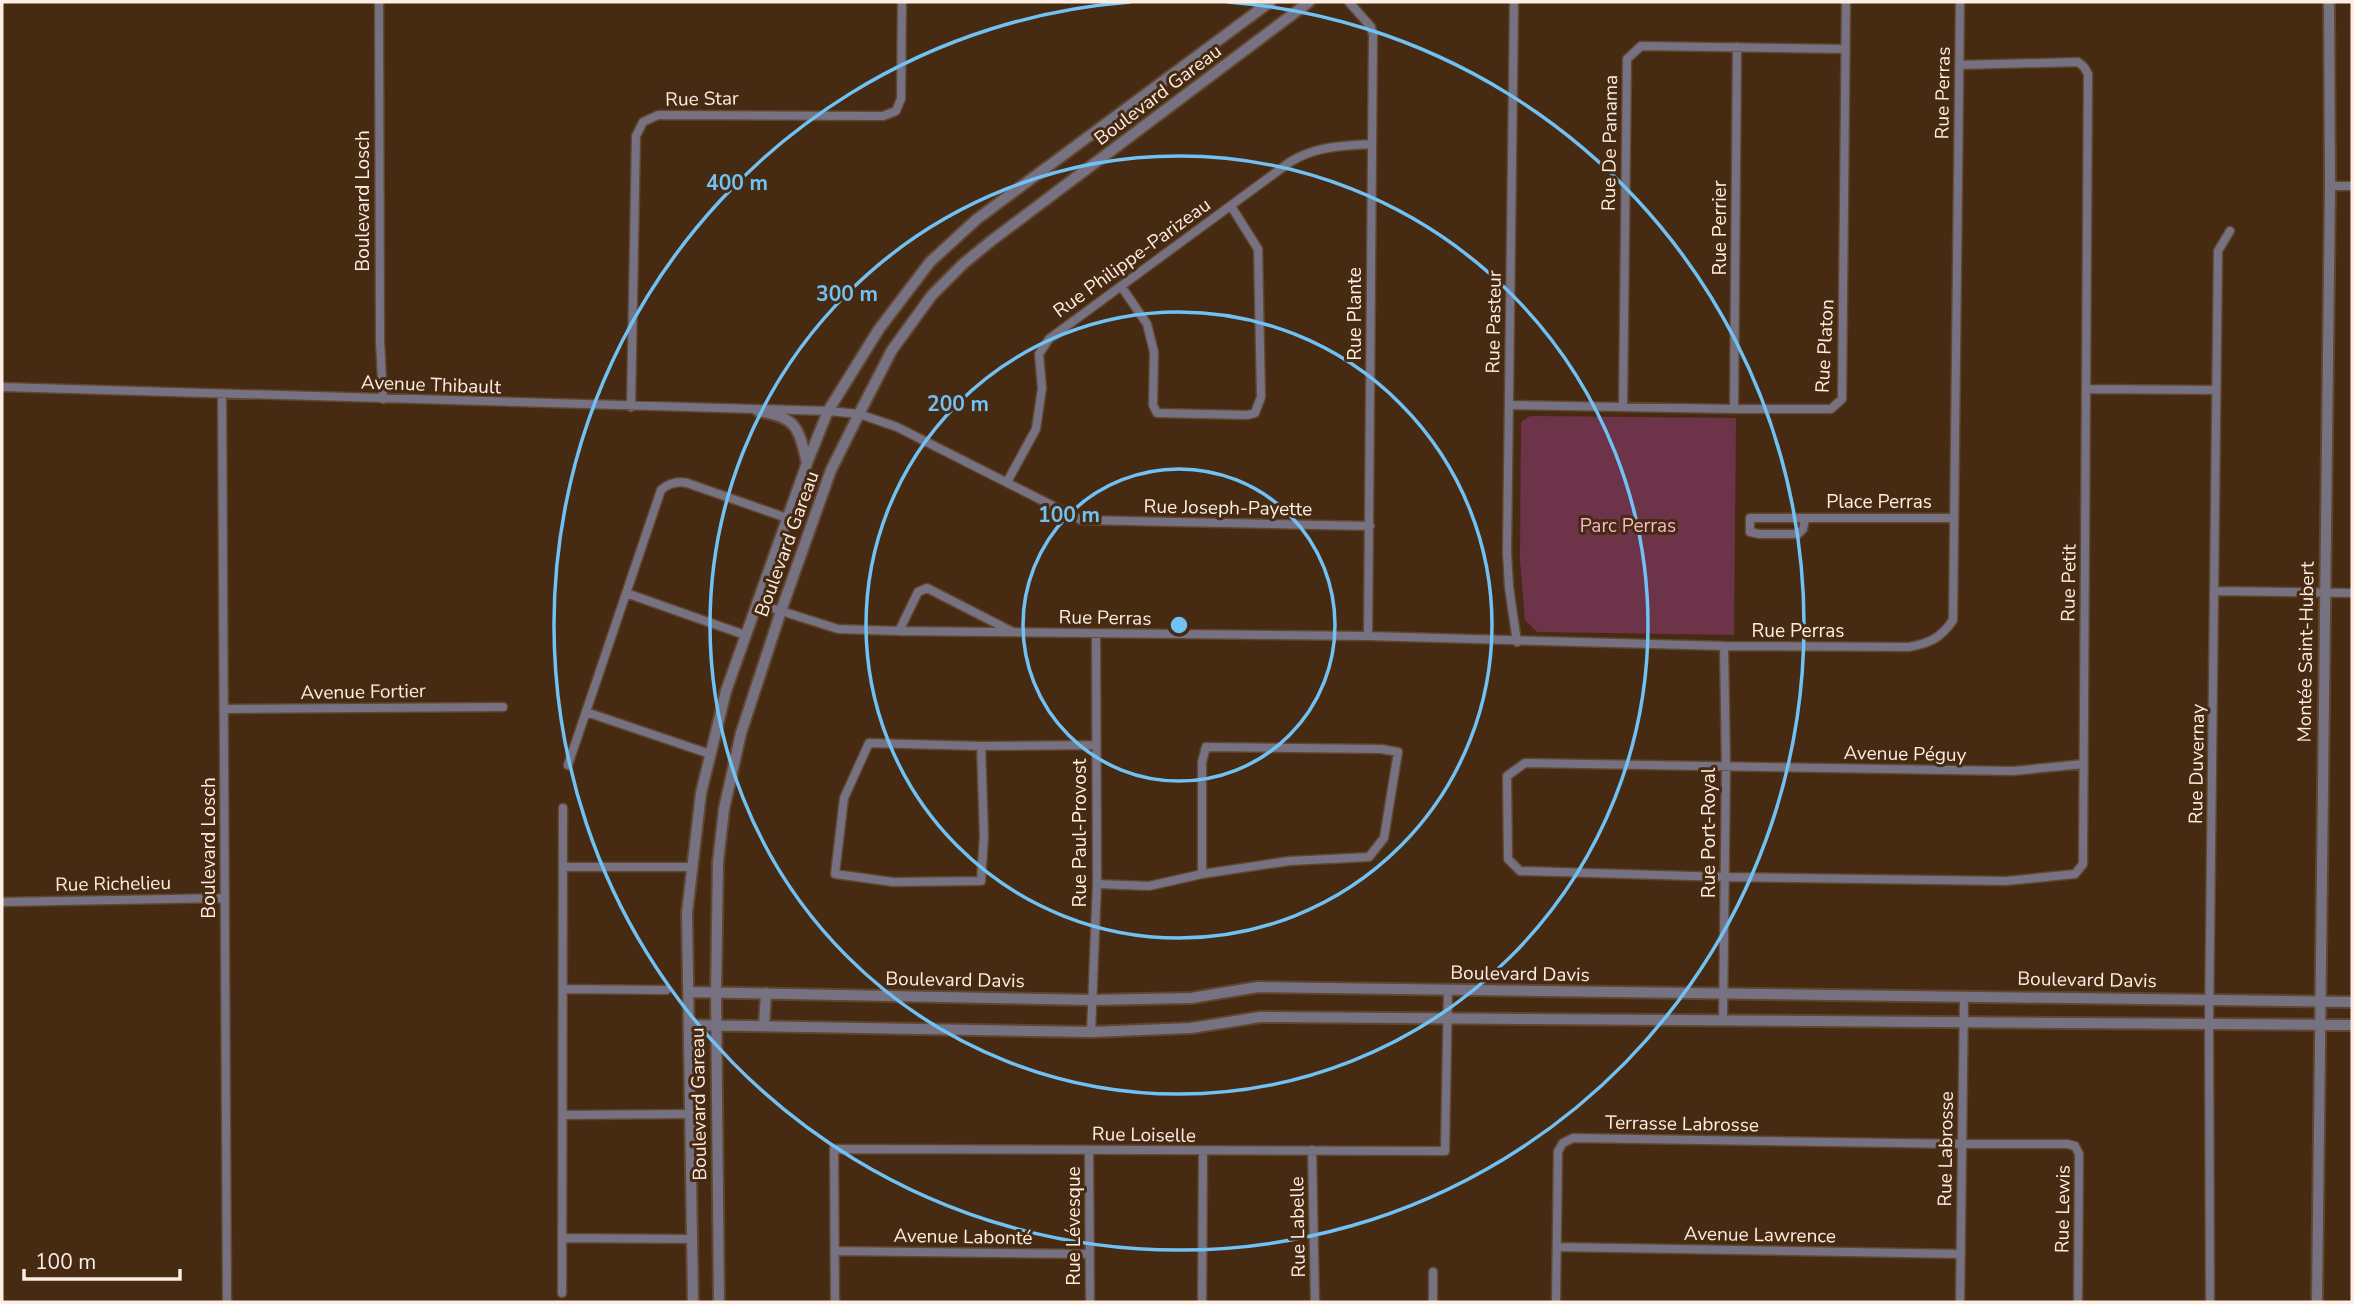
<svg xmlns="http://www.w3.org/2000/svg" width="2354" height="1304" viewBox="0 0 2354 1304" font-family="'Nunito Sans',sans-serif">
	<style>
		.green { fill: #6d3349 }
		.lines { fill: none; stroke-linecap: round; stroke-linejoin: round }
		.minor-casing { stroke: #60452f; stroke-width: 11 }
		.tertiary-casing { stroke: #60452f; stroke-width: 14 }
		.minor { stroke: #767282; stroke-width: 8 }
		.tertiary { stroke: #767282; stroke-width: 10 }
		.ring { fill: none; stroke: #70c1f4; stroke-width: 3.5 }
		.labels { text-anchor: middle; dominant-baseline: central; stroke-width: 6; stroke-linejoin: round; paint-order: stroke }
		.street-label { font-size: 19px; fill: #fdede2; stroke: #472a12 }
		.park-label { font-size: 19px; fill: #f7b7cc; stroke: #472a12 }
		.centre { fill: #70c1f4; stroke: #472a12; stroke-width: 3.5 }
		.ring-label { font-size: 21px; text-anchor: middle; font-weight: bold; fill: #70c1f4; stroke: #472a12; stroke-width: 6; stroke-linejoin: round; paint-order: stroke }
	</style>
	<rect width="100%" height="100%" fill="#472a12"/>
	<path class="green" d="M 1530,416 L 1736,418 L 1734,635 L 1537,632 L 1525,620 L 1520,560 L 1521,422 Z"/>
	<g class="lines">
		<defs>
			<path id="minor" d="M 379,2 L 380,341 L 383,399
				M 1349,2 L 1371,27 L 1373,35 L 1368,636
				M 1514,2 L 1507,552 L 1509,587 L 1517,642
				M 1959,65 L 2078,62 L 2084,67 L 2088,74 L 2083,864 L 2075,874 L 2006,881 L 1725,877 L 1520,871 L 1508,859 L 1507,776 L 1525,763 L 2013,771 L 2083,764
				M 2330,186 L 2352,186
				M 1121,286 L 1147,324 L 1154,352 L 1153,405 L 1157,413 L 1247,415 L 1255,413 L 1261,397 L 1258,249 L 1231,206
				M 2,387 L 828,411 L 859,414 L 897,427 L 1081,520 L 1370,526
				M 2087,389 L 2216,390
				M 222,394 L 227,1302
				M 1509,405 L 1734,409 L 1831,409 L 1842,399 L 1846,2
				M 631,407 L 636,136 L 643,122 L 658,115 L 883,116 L 896,111 L 901,99 L 902,2
				M 1623,407 L 1627,59 L 1641,46 L 1845,49
				M 1734,409 L 1737,47
				M 1007,482 L 1036,429 L 1042,388 L 1039,354 L 1049,339 L 1290,162 C 1316,146 1342,146 1372,144
				M 1805,519 L 1803,529 L 1798,534 L 1759,534 L 1750,532 L 1750,518 L 1954,518
				M 2215,591 L 2352,593
				M 626,593 L 745,635
				M 756,603 L 838,629 L 899,631 L 1368,636 L 1724,646 L 1909,647 C 1930,643 1941,638 1953,620 L 1960,2
				M 899,631 L 918,592 L 927,588 L 1011,631
				M 224,709 L 503,707
				M 586,712 L 710,754
				M 981,746 L 984,836 L 981,881 L 893,882 L 835,874 L 844,798 L 869,743 L 981,746 L 1096,745
				M 568,765 L 661,490 C 669,483 677,481 687,483 L 787,518
				M 563,867 L 691,867
				M 1097,884 L 1149,886 L 1202,874 L 1289,861 L 1369,857 L 1384,838 L 1398,752 L 1381,749 L 1206,747 L 1202,762 L 1202,874
				M 2,902 L 225,898
				M 563,989 L 666,990
				M 1723,1020 L 1726,766 L 1724,646
				M 1091,1032 L 1097,884 L 1096,634
				M 563,1115 L 691,1114
				M 1089,1150 L 1090,1302
				M 1312,1150 L 1315,1302
				M 562,1238 L 692,1239
				M 1558,1247 L 1961,1254
				M 835,1251 L 1090,1254
				M 562,1293 L 563,808
				M 835,1302 L 834,1149 L 1445,1151 L 1448,990
				M 1202,1302 L 1203,1152
				M 1433,1302 L 1433,1272
				M 1556,1302 L 1558,1151 L 1563,1143 L 1573,1138 L 1963,1144 L 2067,1144 L 2075,1146 L 2079,1154 L 2078,1302
				M 1960,1302 L 1964,997
				M 2210,1302 L 2209,1024 L 2218,251 L 2230,231"/>
			<path id="tertiary" d="M 758,411 C 797,418 798,426 807,463
				M 689,992 L 1092,1000 L 1191,998 L 1258,987 L 2352,1002
				M 690,1025 L 1091,1032 L 1191,1028 L 1260,1017 L 2352,1025
				M 764,1026 L 766,993
				M 693,1302 L 687,913 L 701,793 L 726,691 L 807,463 L 828,411 L 879,329 L 930,262 L 977,219 L 1270,2
				M 719,1302 L 716,992 L 718,862 L 724,809 L 741,733 L 781,611 L 831,470 L 859,414 L 892,350 L 932,295 L 963,264 L 991,241 L 1309,2
				M 2317,1302 L 2330,186 L 2329,2"/>
		</defs>
		<use href="#minor" class="minor-casing"/>
		<use href="#tertiary" class="tertiary-casing"/>
		<use href="#minor" class="minor"/>
		<use href="#tertiary" class="tertiary"/>
	</g>
	<g class="ring">
		<circle cx="1179" cy="625" r="156"/>
		<circle cx="1179" cy="625" r="313"/>
		<circle cx="1179" cy="625" r="469"/>
		<path d="M1228 2A625 625 0 1 1 1130 2"/>
	</g>
	<g class="labels">
		<g class="street-label">
			<text transform="translate(1943 93) rotate(-89)">Rue Perras</text>
			<text transform="translate(1158 95) rotate(-37)">Boulevard Gareau</text>
			<text transform="translate(702 99) rotate(-1)">Rue Star</text>
			<text transform="translate(1610 143) rotate(-89)">Rue De Panama</text>
			<text transform="translate(363 201) rotate(-90)">Boulevard Losch</text>
			<text transform="translate(1720 228) rotate(-90)">Rue Perrier</text>
			<text transform="translate(1132 258) rotate(-36)">Rue Philippe-Parizeau</text>
			<text transform="translate(1355 314) rotate(-90)">Rue Plante</text>
			<text transform="translate(1494 322) rotate(-89)">Rue Pasteur</text>
			<text transform="translate(1825 346) rotate(-87)">Rue Platon</text>
			<text transform="translate(431 385) rotate(2)">Avenue Thibault</text>
			<text x="1879" y="502">Place Perras</text>
			<text transform="translate(1228 508) rotate(1)">Rue Joseph-Payette</text>
			<text transform="translate(787 544) rotate(-70)">Boulevard Gareau</text>
			<text transform="translate(2069 583) rotate(-89)">Rue Petit</text>
			<text transform="translate(1105 618) rotate(1)">Rue Perras</text>
			<text x="1798" y="631">Rue Perras</text>
			<text transform="translate(2306 652) rotate(-89)">Montée Saint-Hubert</text>
			<text transform="translate(363 692) rotate(-1)">Avenue Fortier</text>
			<text transform="translate(1905 754) rotate(1)">Avenue Péguy</text>
			<text transform="translate(2197 764) rotate(-89)">Rue Duvernay</text>
			<text transform="translate(1080 833) rotate(-90)">Rue Paul-Provost</text>
			<text transform="translate(1709 833) rotate(-90)">Rue Port-Royal</text>
			<text transform="translate(209 848) rotate(-90)">Boulevard Losch</text>
			<text transform="translate(113 884) rotate(-1)">Rue Richelieu</text>
			<text transform="translate(1520 974) rotate(1)">Boulevard Davis</text>
			<text transform="translate(955 980) rotate(1)">Boulevard Davis</text>
			<text transform="translate(2087 980) rotate(1)">Boulevard Davis</text>
			<text transform="translate(699 1104) rotate(-91)">Boulevard Gareau</text>
			<text transform="translate(1682 1124) rotate(1)">Terrasse Labrosse</text>
			<text transform="translate(1144 1135) rotate(1)">Rue Loiselle</text>
			<text transform="translate(1946 1149) rotate(-89)">Rue Labrosse</text>
			<text transform="translate(2063 1209) rotate(-89)">Rue Lewis</text>
			<text transform="translate(1074 1226) rotate(-90)">Rue Lévesque</text>
			<text transform="translate(1298 1227) rotate(-91)">Rue Labelle</text>
			<text transform="translate(1760 1235) rotate(1)">Avenue Lawrence</text>
			<text transform="translate(963 1237) rotate(1)">Avenue Labonté</text>
		</g>
		<g class="park-label">
			<text x="1628" y="526">Parc Perras</text>
		</g>
	</g>
	<circle cx="1179" cy="625" r="10" class="centre"/>
	<g class="ring-label">
		<text x="737" y="190">400 m</text>
		<text x="847" y="301">300 m</text>
		<text x="958" y="411">200 m</text>
		<text x="1069" y="522">100 m</text>
	</g>
	<rect width="2354" height="1304" fill="none" stroke="#fdede2" stroke-width="7"/>
	<path d="M24 1269v10h156v-10" fill="none" stroke="#fdede2" stroke-width="3.5"/>
	<text x="35" y="1269" font-size="21" fill="#fdede2" stroke="#472a12" stroke-width="5" paint-order="stroke">100 m</text>
</svg>
